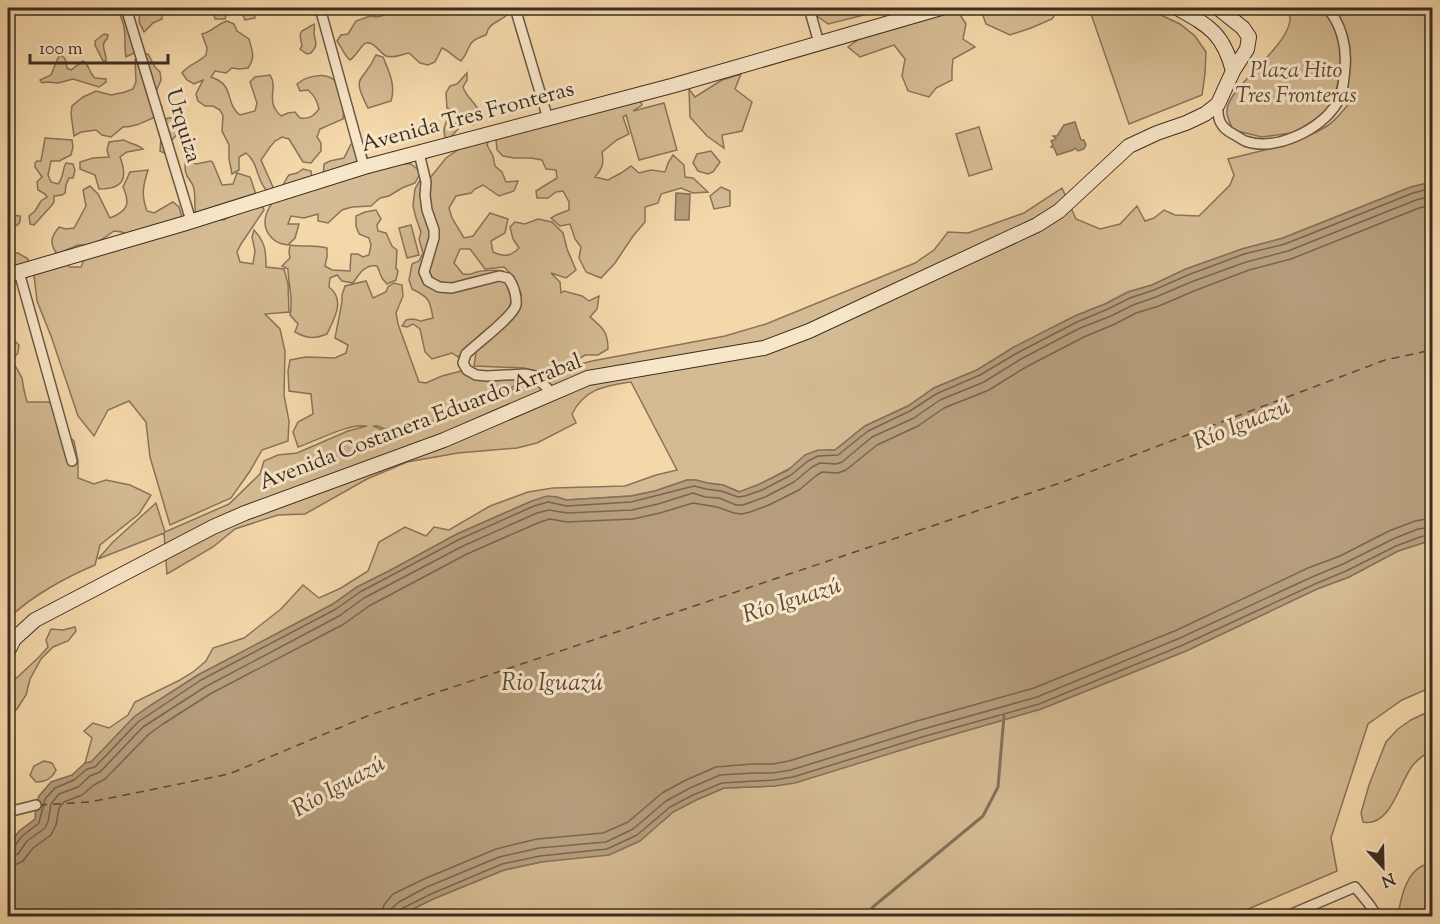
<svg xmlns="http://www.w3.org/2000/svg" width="1440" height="924" viewBox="0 0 1440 924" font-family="'Sorts Mill Goudy',serif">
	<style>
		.green { fill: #d5bb93; stroke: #88745c; stroke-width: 1.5 }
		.water { fill: #b69e7c; stroke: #857159; stroke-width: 1.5 }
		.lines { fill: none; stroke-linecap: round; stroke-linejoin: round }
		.shore { stroke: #786650; stroke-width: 1.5 }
		.stream { stroke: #857159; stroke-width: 3 }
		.ferry { stroke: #5a493a; stroke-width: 1.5; stroke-dasharray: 8 6; stroke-linecap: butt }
		.street-casing { stroke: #6a5846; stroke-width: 12 }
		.secondary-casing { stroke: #3b2d24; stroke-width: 16 }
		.street { stroke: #f8e6c8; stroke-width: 9 }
		.secondary { stroke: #f8e6c8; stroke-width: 14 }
		.labels { text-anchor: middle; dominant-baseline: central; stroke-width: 6; stroke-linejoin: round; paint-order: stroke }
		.park-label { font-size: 22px; font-style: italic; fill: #5a493a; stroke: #f8e6c8 }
		.street-label { font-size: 22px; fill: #3b2d24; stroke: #f8e6c8 }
		.water-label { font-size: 24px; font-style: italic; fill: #5a493a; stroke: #f8e6c8 }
	</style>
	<rect width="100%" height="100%" fill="#f5d8aa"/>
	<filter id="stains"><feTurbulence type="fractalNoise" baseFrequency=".00333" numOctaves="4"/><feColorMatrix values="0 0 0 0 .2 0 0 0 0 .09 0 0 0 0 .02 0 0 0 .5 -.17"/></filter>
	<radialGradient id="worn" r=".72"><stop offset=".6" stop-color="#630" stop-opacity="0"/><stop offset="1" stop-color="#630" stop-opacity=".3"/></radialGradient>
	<path class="green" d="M 118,8 L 128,8 L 136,52 L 126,57 C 124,48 126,37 124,27 C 123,21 119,14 118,8 Z
		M 135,8 C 145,7 156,7 162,15 L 162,19 L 153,23 L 144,32 L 139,22 L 140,11 Z
		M 216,8 L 228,8 L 225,19 L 215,19 L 214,15 Z
		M 240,8 L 253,8 L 255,18 L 245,20 Z
		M 404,8 L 505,8 L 507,15 C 498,23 489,22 486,35 C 463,43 473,47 461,61 C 453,57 450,51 442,48 L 435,62 L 428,65 L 420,63 L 409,53 C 401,54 394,59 386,56 C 380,53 374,41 366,43 C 363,43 355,57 350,60 C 344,55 342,48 337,41 L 341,35 L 348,34 L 356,21 L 370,16 L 377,17 L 385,15 Z
		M 816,8 L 892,8 L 828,24 L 817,16 Z
		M 980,8 L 1060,8 L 1052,19 L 1031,28 L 1010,35 L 986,24 Z
		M 1089,8 L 1146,8 L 1180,24 L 1195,36 L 1206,52 L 1205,74 L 1202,95 L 1129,124 Z
		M 1287,8 L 1432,8 L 1432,182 L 1411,187 L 1283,238 L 1242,249 L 1186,269 L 1152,285 L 1128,292 L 1105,304 L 1075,316 L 1014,347 L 977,370 L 934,388 L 908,406 L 865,426 L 835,450 L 825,450 L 760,484 L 740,492 L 723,485 L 707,483 L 695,480 L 687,480 L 655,491 L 631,496 L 566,500 L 557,497 L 532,501 L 457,534 L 389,571 L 357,587 L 333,604 L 198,675 L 151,705 L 134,717 L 95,759 L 91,762 L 85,763 L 92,738 L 84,731 L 93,723 L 109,728 L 128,715 L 135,702 L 180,680 L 193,672 L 206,661 L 213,648 L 244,638 L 281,609 L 303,585 L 319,598 L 341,588 L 368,571 L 379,542 L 405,527 L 426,536 L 434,527 L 449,530 L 490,506 L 528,492 L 553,488 L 625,486 L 656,475 L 677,470 L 631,382 C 606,386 585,388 572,414 L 576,423 L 537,443 L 517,448 L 458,453 L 407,462 L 367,479 L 305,514 L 278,515 L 235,529 L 213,547 L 167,574 L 164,533 L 98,559 L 113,542 L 156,503 L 165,532 L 229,504 L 260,474 L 264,461 L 278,455 L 297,453 L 348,431 L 367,426 C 348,423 317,441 298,447 L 293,432 L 298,422 L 313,414 L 311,394 L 289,391 L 288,371 L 290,360 L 306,357 L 335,358 L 346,353 L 348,345 L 335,338 L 342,302 L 342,295 L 345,286 L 366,281 L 373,298 L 386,292 L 388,287 L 394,283 L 402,285 L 403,296 L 396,313 L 398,324 L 419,382 L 426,383 L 442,376 L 461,371 C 471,377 480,381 493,381 C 504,380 510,377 521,381 L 510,389 L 474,401 L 461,409 L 426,424 L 392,432 L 378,426 L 373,426 L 392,434 L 425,426 L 557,371 L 540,372 L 524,368 L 474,366 L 476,352 L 488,334 L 516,313 L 521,294 L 514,277 L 504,267 L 485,269 L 470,249 L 460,249 L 454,263 L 463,274 C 471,275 470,274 477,272 C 483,270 497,270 503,271 L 502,274 L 464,283 L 446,284 L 433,279 L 428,270 L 435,249 L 425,195 L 430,178 L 446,158 L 465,145 L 489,140 L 487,145 L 493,156 L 495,166 L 502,172 L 506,182 L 518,181 L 514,191 L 499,196 L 483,185 L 475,189 L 471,193 L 456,196 L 449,208 L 452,218 L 464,238 L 473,236 L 490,213 L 508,219 L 505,233 L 491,241 L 493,252 C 504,257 510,257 519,248 L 513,239 L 510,227 L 515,222 L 525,224 L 538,219 L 552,222 L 563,233 L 567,249 L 576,270 L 566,278 L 551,273 L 560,282 L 561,293 L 564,291 L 582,296 L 589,301 L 599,296 L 597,309 L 590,317 C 603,328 608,332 608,349 L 598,355 L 585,355 L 565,368 L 592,361 L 725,336 L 766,324 L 915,263 L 934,250 L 948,232 L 968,233 L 1024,213 L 1062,188 L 1076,219 L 1100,229 L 1120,224 L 1137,206 L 1145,221 L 1154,218 L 1164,210 L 1175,215 L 1199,216 L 1230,185 L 1234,175 L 1228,159 C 1260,151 1298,144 1327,126 C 1334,122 1341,113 1347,106 L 1343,88 L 1335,96 L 1328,111 L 1310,125 L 1291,133 L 1262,137 L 1233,130 C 1231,125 1227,118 1227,112 C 1225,89 1285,51 1290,21 C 1291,17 1288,12 1287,8 Z
		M 937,11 L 959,13 L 966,24 L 963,39 L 975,47 L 953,59 L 952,69 L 952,80 L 936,88 L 929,97 L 908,91 L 902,76 L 905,59 L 894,45 L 860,57 L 848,47 L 859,39 L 880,30 L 898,28 L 911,19 Z
		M 227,21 L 234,24 L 237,31 L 249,39 C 252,51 256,57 248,68 L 240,69 L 232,68 L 226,73 L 215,71 L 211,77 C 236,85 224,103 240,115 L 255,111 L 257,103 L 250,82 L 255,77 L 270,75 C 279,89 264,100 281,116 L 288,113 L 295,112 L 300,118 C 309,119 313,117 319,109 C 317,101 315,96 308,90 L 300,91 L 297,84 C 306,76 327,71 336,82 C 341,89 345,111 343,119 L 320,129 L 317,137 L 321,143 L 321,151 L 311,163 L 303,162 L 289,139 L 282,137 L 275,141 L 270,147 L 261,160 L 273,187 L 268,192 C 256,181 259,163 246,153 L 239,157 L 239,170 L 232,174 L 229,159 L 229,145 L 222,131 L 223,116 L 220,110 L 213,106 L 205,106 L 198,101 L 196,94 L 203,80 L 194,84 L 187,80 L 182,73 C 188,65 198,63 206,55 L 207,48 L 202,34 C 212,32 217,24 227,21 Z
		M 314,24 C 315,27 314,30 314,33 C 315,43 319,44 311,53 L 307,54 L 300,49 L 302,46 L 300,35 L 302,31 Z
		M 104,34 L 108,35 L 107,39 C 99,45 107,53 106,61 L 103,61 L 95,45 L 95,41 Z
		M 140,54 L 148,54 L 155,67 L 160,72 L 161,80 L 155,94 L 162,107 L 160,115 C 147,120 137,127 123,127 L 111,137 L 102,135 L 96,130 L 81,132 L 74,136 L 71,114 L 72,106 L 83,97 L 96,91 L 111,95 L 125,92 L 133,89 L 136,82 L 135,60 Z
		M 61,55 C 67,59 66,63 67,68 L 71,70 L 83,61 C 89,64 89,73 95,78 L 106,79 L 106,82 L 99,87 L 73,79 L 58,83 L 46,82 L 42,83 L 40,80 L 51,75 L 58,58 Z
		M 376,55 L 383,57 C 389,72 396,85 391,101 L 368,108 C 350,73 363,84 376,55 Z
		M 467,73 L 467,80 L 463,87 C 468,103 489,108 473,125 L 466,122 L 461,114 L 447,108 L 446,93 L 450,86 L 457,84 Z
		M 741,74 L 735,89 L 752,102 L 742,131 L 722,135 L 724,148 L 707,136 L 690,117 L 689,89 L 695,97 L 722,80 Z
		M 640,100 L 642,105 L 633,111 L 664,103 L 677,150 L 639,160 L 626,115 L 623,117 L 629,134 L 617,140 L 602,152 C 604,163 603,168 595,177 L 608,180 L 621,173 L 631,166 L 639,173 L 651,170 L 665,172 L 668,163 L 673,155 L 684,165 L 685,177 L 693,178 L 708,192 L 693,193 L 681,188 L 661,194 L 658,203 L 645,207 L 645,222 L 633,236 L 615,263 L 601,278 L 586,272 L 579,258 L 581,247 L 575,239 L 570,224 L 560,226 L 551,218 L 556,215 L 569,210 L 569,202 L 563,191 L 556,192 L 548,198 L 537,198 L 536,191 L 557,178 L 556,170 L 546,169 L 542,160 L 531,158 L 514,158 L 503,156 L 497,150 L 496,139 Z
		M 168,118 L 176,118 L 181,123 L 181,130 L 171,141 L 168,155 L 160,151 L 162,122 Z
		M 447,120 L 453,124 L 461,122 L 458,129 L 447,141 C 443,133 443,129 447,120 Z
		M 979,127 L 992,169 L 969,176 L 956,134 Z
		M 45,138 L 72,140 L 73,147 L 71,155 L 59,161 L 51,161 L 48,175 L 51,182 L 58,184 C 64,177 62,170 66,163 L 73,164 L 75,170 L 73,178 L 69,178 L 66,185 L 65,193 L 62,195 L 54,196 L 54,202 L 52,205 L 34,225 L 30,224 L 29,216 L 35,211 L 41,201 L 47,197 L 45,194 L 38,190 L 37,182 L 42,177 L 35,167 L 35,163 L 37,161 L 41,161 Z
		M 124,140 C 130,144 137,144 143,149 L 127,152 L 120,157 C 128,178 124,189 99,189 L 95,175 L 80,169 L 80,162 L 93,158 L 109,157 L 107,150 L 109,142 Z
		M 357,141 L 364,144 L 369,166 L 391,163 L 411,164 L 421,172 L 415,183 L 402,188 L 389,196 L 380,198 L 371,206 L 352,207 L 342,210 L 328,223 L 318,221 L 318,214 L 304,218 L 291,216 L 288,224 L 299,224 L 295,238 L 288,245 C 281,244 276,243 271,237 C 257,222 270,205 280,191 C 283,186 285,180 289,175 L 297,173 L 303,169 L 311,171 L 312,178 L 323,177 L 324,164 L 330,161 L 344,158 L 351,144 Z
		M 711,151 L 720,162 L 713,172 L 708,174 L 698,171 L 693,163 L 697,154 Z
		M 186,157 L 196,164 L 211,161 L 213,163 L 222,185 L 233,184 L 237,173 L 250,177 C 253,184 254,190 257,197 C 259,202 262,203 264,210 L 241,244 L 237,252 L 240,262 L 253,264 L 255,251 L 252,237 L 254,230 C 265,242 266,250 266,267 L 284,269 L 288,284 L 289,312 L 265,314 L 280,329 L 285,351 L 284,395 L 289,421 L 288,441 L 262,450 L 250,471 L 231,498 L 170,525 L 150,457 L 146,422 L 129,401 L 108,410 L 94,436 L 78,416 L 51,336 L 37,301 L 34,275 L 43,269 L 64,263 L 70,267 L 81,267 L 85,257 L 129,236 L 122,232 L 114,231 L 101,240 L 94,244 L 86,245 L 78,245 L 57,254 C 49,243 51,237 59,227 L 66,229 L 74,228 L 86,206 L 83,190 L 90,186 L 98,194 L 110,218 C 127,211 131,205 123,187 L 130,172 L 148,170 C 143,186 141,195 147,211 L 154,213 L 173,202 L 179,207 L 184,224 L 212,219 L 224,220 L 238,211 L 197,217 C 193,207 196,199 194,189 C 193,183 190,181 187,176 C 184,170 185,164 186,157 Z
		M 420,180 C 422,187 420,192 421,199 C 422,208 426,216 429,226 C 432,242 426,266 424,282 L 449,292 L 469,289 L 496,281 L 506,281 C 518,301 508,314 491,327 C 487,330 481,332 479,336 C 477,339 476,342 475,345 L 464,351 L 458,357 L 452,353 L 432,359 L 425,352 L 420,329 L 413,324 L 407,327 L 402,326 L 406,320 L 413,319 L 421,321 L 433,318 C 430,300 429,297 412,289 L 409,280 L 412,264 L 419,261 L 423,253 L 419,239 L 421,232 L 416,218 L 413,206 L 415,189 Z
		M 721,187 L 730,191 L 730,206 L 714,209 L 710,196 Z
		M 8,204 C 9,212 11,216 20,216 C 22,224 15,228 8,227 Z
		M 376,210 L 381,219 L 377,225 L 378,231 L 386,233 L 392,246 L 397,250 L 396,268 L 398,271 L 396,280 L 387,284 L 382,278 L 377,266 C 365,264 359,274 353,283 L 342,281 L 337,275 L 330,278 L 329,287 C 346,300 334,319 327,334 C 315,339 307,339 295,332 L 298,324 L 290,315 C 294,301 288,284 288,269 L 282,266 L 290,258 L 289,252 L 290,245 C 303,247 315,245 327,248 L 327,257 L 325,266 L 332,270 L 350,271 L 351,254 L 358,254 L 363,257 L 369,255 L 371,245 L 369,238 L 359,234 L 356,226 L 356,216 L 365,212 Z
		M 411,225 L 419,255 L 407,258 L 399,228 Z
		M 15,253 L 18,253 L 28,259 L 28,262 L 8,276 C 8,265 5,261 15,253 Z
		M 15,341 L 19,345 L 18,353 L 12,360 L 22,378 L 24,390 L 27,402 L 48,402 L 57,405 L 65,432 L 74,441 L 78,461 L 78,478 L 94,484 L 106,480 L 130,485 L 151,495 L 139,514 L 100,545 L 95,565 C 66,577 30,597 8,619 L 8,344 Z
		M 1432,540 L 1432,687 L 1402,700 L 1368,724 L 1331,838 L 1337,871 L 1232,916 L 399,916 L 433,899 L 504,870 L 541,862 L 663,821 L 673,812 L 696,800 L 724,788 L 775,786 L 1041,709 L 1186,651 L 1317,589 L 1349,577 L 1398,551 Z
		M 75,627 L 76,631 L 68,641 L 53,647 L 41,659 L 30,679 L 26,695 L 17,709 L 8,718 L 8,686 L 39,657 L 48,647 L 46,640 L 51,629 L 63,630 Z
		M 1432,710 L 1432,751 C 1425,754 1418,759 1413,765 C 1399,782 1391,828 1363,822 L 1361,813 L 1369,785 L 1386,742 L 1398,729 L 1411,720 Z
		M 44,761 L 52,763 L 56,770 C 52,779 45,782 36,782 L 30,775 L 34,766 Z
		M 1432,862 L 1432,916 L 1398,916 C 1400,902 1405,881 1415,871 C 1420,866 1426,864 1432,862 Z"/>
	<path class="water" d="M 1075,122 L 1081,140 L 1084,140 L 1086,145 L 1084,149 L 1078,151 L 1075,148 L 1073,150 L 1057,155 L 1054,148 L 1051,147 L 1053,145 L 1051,141 L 1056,139 L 1053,136 L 1057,136 L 1064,125 Z
		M 1432,182 L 1432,540 L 1398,551 L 1349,577 L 1317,589 L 1186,651 L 1041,709 L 924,743 L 795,783 L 775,786 L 724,788 L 696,800 L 673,812 L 640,841 L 609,855 L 541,862 L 504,870 L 433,899 L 399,916 L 8,916 L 8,847 L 19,831 L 35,819 L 36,805 L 39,796 L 51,782 L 72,775 L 85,763 L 91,762 L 134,717 L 151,705 L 198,675 L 333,604 L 357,587 L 389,571 L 457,534 L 532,501 L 547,496 L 557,497 L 566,500 L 631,496 L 655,491 L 687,480 L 696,480 L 707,483 L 723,485 L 739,492 L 760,484 L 788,470 L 805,455 L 818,450 L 835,450 L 865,426 L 908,406 L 934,388 L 977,370 L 1014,347 L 1075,316 L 1105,304 L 1128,292 L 1152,285 L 1186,269 L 1242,249 L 1283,238 L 1411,187 Z
		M 676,193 L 690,194 L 689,220 L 675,220 Z"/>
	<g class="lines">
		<path class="shore" d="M 8,849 L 14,847 L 22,836 L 39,823 L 45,799 L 55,788 L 74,780 L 87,769 L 95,767 L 138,722 L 201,680 L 336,609 L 360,592 L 460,539 L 534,506 L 548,502 L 567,506 L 631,502 L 694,486 L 706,489 L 721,491 L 738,497 L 745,496 L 762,490 L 791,475 L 808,461 L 818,456 L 838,455 L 868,431 L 910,411 L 936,394 L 980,375 L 1017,353 L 1077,322 L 1108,309 L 1130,298 L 1154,290 L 1188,275 L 1244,254 L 1285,244 L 1413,193 L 1432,188
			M 8,857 L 18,854 L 27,841 L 45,828 L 48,822 L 51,804 L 59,794 L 78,787 L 90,776 L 100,772 L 143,727 L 205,687 L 339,616 L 364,598 L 463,546 L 537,513 L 549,510 L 567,513 L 632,510 L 658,504 L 693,493 L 705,497 L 719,498 L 736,505 L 743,505 L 765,497 L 794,482 L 812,467 L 820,463 L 836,464 L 842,462 L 872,437 L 914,418 L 940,400 L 984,382 L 1021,359 L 1080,328 L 1111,316 L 1133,305 L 1156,297 L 1191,282 L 1246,262 L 1288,251 L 1416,200 L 1432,196
			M 8,866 L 15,865 L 23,861 L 33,848 L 51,835 L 56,825 L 59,808 L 64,802 L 82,795 L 94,785 L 105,779 L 149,734 L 163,724 L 210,694 L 344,624 L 369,606 L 467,554 L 540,522 L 550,519 L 567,522 L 633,519 L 660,513 L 693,503 L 717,507 L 734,513 L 742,514 L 750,512 L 769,505 L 799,490 L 817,475 L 822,472 L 838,473 L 846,470 L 877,445 L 918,426 L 944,408 L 989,390 L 1026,367 L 1084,337 L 1115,324 L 1136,313 L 1159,306 L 1194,291 L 1249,270 L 1291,259 L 1419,208 L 1432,205
			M 381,916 L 384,905 L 393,894 L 424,879 L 496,849 L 537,839 L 603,833 L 628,822 L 662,793 L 686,780 L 716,767 L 752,764 L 773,764 L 789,761 L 917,721 L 1034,688 L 1177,630 L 1308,568 L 1340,556 L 1389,531 L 1415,521 L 1432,518
			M 390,916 L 392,908 L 399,902 L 427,887 L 499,857 L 539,848 L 606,842 L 633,829 L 666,801 L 690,788 L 720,775 L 753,773 L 773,773 L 791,770 L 920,730 L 1037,697 L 1180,638 L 1312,577 L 1343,564 L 1393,539 L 1418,529 L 1432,527
			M 398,916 L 398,912 L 401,909 L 431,894 L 502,864 L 540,856 L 607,849 L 637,835 L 670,807 L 693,795 L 722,783 L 774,780 L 793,777 L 922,737 L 1039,704 L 1183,645 L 1315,584 L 1346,571 L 1396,546 L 1420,537 L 1432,534"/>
		<path class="stream" d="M 864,916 L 874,906 L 983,816 L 998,787 L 1004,716"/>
		<path class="ferry" d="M 39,805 L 90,802 L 229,774 L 370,715 L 1063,482 L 1385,360 L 1432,350"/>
		<defs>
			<path id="street" d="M 126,8 L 191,221
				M 320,8 L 364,167
				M 515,8 L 548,119
				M 809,8 L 819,43
				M 1218,104 C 1217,119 1220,127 1233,134 C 1237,136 1241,139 1245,141 C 1276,152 1322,129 1337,103 C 1343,93 1344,79 1345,67 C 1347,47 1341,23 1327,8
				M 419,153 L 426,182 L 425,195 L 427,210 L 434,230 L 434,238 L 424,272 L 428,281 L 439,287 L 452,288 L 499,276 L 508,278 C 513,284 517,296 516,305 C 513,317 476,344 466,354 L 463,363 L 467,370 L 476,375 L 487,376 L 525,374 L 535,376 L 553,394
				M 19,272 L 72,461
				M 8,812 L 36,805
				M 1287,916 L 1355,887 L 1369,904 L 1377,916"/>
			<path id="secondary" d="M 1177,8 C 1209,26 1223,33 1233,71
				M 8,275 L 186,223 L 364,167 L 675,85 L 941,8
				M 8,651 L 14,639 L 35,620 L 213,527 L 245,513 L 444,440 L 588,378 L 764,348 L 809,331 L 1037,225 L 1059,211 L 1129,146 L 1157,133 L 1186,123 L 1205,114 L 1218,104 L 1233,71 L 1247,49 L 1249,37 L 1243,28 L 1218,8"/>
		</defs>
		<use href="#street" class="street-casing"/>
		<use href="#secondary" class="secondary-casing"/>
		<use href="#street" class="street"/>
		<use href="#secondary" class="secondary"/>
	</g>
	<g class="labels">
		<g class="park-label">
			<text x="1296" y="72">Plaza Hito<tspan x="1296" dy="25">Tres Fronteras</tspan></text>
		</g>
		<g class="street-label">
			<text transform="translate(468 118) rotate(-15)">Avenida Tres Fronteras</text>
			<text transform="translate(182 126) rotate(73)">Urquiza</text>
			<text transform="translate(421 423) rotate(-21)">Avenida Costanera Eduardo Arrabal</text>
		</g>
		<g class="water-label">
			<text transform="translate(1242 425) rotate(-22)">Río Iguazú</text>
			<text transform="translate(792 601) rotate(-18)">Río Iguazú</text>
			<text x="552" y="684">Rio Iguazú</text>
			<text transform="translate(339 787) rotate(-29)">Río Iguazú</text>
		</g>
	</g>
	<rect width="1440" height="924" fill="none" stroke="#f5d8aa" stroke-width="30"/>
	<rect x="9" y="9" width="1422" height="906" fill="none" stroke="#3b2d24" stroke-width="3"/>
	<rect x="15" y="15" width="1410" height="894" fill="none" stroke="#3b2d24" stroke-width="1.5"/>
	<g transform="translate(1383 867) rotate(158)" stroke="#f8e6c8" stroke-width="4.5" paint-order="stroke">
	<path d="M0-4.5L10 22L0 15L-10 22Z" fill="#3b2d24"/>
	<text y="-9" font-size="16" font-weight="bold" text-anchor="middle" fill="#3b2d24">N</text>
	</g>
	<path d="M30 54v9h138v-9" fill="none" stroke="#3b2d24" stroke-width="3"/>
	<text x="39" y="54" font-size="18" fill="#3b2d24" stroke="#f8e6c8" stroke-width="4.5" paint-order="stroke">100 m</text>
	<rect width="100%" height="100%" filter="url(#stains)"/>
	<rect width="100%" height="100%" fill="url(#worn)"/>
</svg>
